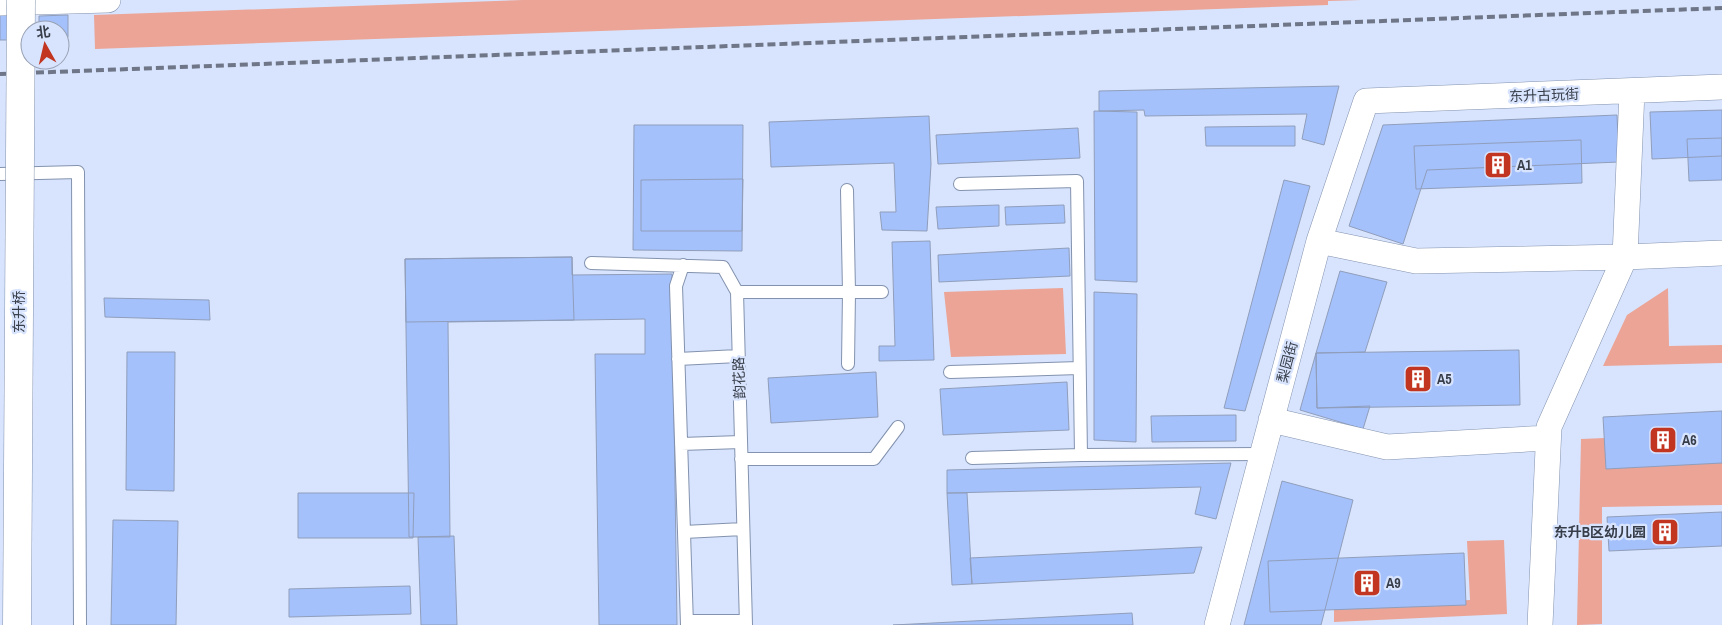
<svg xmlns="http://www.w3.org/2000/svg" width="1722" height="625" viewBox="0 0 1722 625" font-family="'Archivo Narrow','Noto Sans SC',sans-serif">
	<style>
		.green { fill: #eba496 }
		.building { fill: #a4c1fc; stroke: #909ebb }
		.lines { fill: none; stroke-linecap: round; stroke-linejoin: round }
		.lane-casing { stroke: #8392ae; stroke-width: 14 }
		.street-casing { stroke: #8392ae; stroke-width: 26 }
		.lane { stroke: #fff; stroke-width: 12 }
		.street { stroke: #fff; stroke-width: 25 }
		.rail { stroke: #6e7687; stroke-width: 4; stroke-dasharray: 8 4; stroke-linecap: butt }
		.highway-bridge-casing { stroke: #8392ae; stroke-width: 29; stroke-linecap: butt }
		.highway-bridge { stroke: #fff; stroke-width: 28 }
		.labels { text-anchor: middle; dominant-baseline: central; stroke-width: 4.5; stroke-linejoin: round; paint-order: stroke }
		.street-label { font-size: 14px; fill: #373d49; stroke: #d8e4fd }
		.poi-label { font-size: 14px; font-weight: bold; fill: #373d49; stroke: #d8e4fd; text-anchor: start }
	</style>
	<rect width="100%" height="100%" fill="#d8e4fd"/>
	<path class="green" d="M 523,0 L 1361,0 L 1328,1 L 1328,5 L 95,49 L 94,15 Z
		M 1063,288 L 1066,354 L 951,357 L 944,292 Z
		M 1668,288 L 1669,346 L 1722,345 L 1722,363 L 1603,366 L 1627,315 Z
		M 1722,433 L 1722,505 L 1602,507 L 1602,624 L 1577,625 L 1581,439 Z
		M 1504,540 L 1507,614 L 1334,622 L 1334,606 L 1470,600 L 1467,541 Z"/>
	<path class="building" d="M 0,14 L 8,14 L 8,40 L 0,40 Z
		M 68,15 L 68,37 L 60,37 L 60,30 L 39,30 L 39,16 Z
		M 1339,86 L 1324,145 L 1302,139 L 1307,114 L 1145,116 L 1144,110 L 1099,111 L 1099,91 Z
		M 1722,110 L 1722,156 L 1652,159 L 1650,112 Z
		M 1094,111 L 1137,112 L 1137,282 L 1095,280 Z
		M 1617,115 L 1619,162 L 1427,170 L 1403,244 L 1349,226 L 1383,125 Z
		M 929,116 L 931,164 L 927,231 L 882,230 L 880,212 L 896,212 L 894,163 L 771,167 L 769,122 Z
		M 634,125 L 743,125 L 742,251 L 633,250 Z
		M 1295,126 L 1295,146 L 1206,146 L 1205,127 Z
		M 1078,128 L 1080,158 L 938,164 L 936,135 Z
		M 1722,138 L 1722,180 L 1689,181 L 1687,139 Z
		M 1581,140 L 1582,183 L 1416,189 L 1414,146 Z
		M 743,179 L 742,231 L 641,231 L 641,180 Z
		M 1284,180 L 1310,186 L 1245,411 L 1224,408 Z
		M 999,205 L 999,226 L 938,229 L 936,207 Z
		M 1064,205 L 1065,223 L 1006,225 L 1005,207 Z
		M 930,241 L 934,360 L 879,361 L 879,346 L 895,346 L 892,242 Z
		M 1069,248 L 1070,276 L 939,282 L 938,255 Z
		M 572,257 L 572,275 L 672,274 L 677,625 L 599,625 L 595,354 L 645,354 L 645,319 L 448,322 L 450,537 L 409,537 L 405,259 Z
		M 572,257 L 574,320 L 406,322 L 405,259 Z
		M 1340,271 L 1387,282 L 1365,352 L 1316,353 Z
		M 1094,292 L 1137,294 L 1136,442 L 1094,440 Z
		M 104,298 L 209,300 L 210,320 L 105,317 Z
		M 1519,350 L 1520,405 L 1317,408 L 1316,353 Z
		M 127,352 L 175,352 L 174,491 L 126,490 Z
		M 1316,353 L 1317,408 L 1370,406 L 1363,429 L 1300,410 Z
		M 876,372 L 878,417 L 771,423 L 768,378 Z
		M 1067,382 L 1069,430 L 943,435 L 940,389 Z
		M 1722,411 L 1722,463 L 1606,469 L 1603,417 Z
		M 1236,415 L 1236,441 L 1152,442 L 1151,416 Z
		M 1231,463 L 1216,519 L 1195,514 L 1201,487 L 947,493 L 947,470 Z
		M 1282,481 L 1353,500 L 1321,625 L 1244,625 Z
		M 298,493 L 414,493 L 413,538 L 298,538 Z
		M 947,493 L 967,493 L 972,584 L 952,585 Z
		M 1722,512 L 1722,546 L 1609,551 L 1607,517 Z
		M 113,520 L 178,521 L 176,625 L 111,625 Z
		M 454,536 L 457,625 L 421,625 L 418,537 Z
		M 1202,547 L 1194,573 L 972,584 L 970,558 Z
		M 1464,553 L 1466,605 L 1270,612 L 1268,561 Z
		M 410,586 L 411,614 L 289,617 L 289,589 Z
		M 1132,613 L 1133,625 L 893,625 Z"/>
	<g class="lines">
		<defs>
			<path id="lane" d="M 0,174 L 78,172 L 80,625
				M 960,184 L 1077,181 L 1081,455 L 1262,454
				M 847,190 L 849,292 L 848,364
				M 591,263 L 723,267 L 737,292 L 746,625
				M 683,265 L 676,286 L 687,625
				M 737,292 L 882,292
				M 678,359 L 738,356
				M 950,372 L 1079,368
				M 681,444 L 741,442
				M 972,458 L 1081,455
				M 741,459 L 874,459 L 898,427
				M 684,532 L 743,529
				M 687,621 L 746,621"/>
			<path id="street" d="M 0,3 L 108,0
				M 1319,241 L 1416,261 L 1625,257 L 1722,253
				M 1271,420 L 1387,447 L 1548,438
				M 1217,625 L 1319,241 L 1366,101 L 1722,87
				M 1540,625 L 1549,427 L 1625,257 L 1632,91"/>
		</defs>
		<use href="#lane" class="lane-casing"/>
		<use href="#street" class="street-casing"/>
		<use href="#lane" class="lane"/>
		<use href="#street" class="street"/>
		<path class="rail" d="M 0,74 L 1722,8"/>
		<defs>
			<path id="highway-bridge" d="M 17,625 L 21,0"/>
		</defs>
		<use href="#highway-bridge" class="highway-bridge-casing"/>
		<use href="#highway-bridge" class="highway-bridge"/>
	</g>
	<defs>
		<symbol id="building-square" viewBox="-11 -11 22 22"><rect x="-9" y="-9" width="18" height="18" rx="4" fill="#c13521" stroke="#d8e4fd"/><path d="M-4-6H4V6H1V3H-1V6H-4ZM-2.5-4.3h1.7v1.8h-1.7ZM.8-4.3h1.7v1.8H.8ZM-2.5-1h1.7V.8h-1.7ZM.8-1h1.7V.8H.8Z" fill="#fff"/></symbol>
	</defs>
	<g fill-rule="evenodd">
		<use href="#building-square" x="1482" y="149" width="32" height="32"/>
		<use href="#building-square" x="1402" y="363" width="32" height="32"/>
		<use href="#building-square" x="1647" y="424" width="32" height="32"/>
		<use href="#building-square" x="1649" y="516" width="32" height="32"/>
		<use href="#building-square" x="1351" y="567" width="32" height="32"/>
	</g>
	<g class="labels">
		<g class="street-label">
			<text transform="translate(1544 95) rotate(-2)">东升古玩街</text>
			<text transform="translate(19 312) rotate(-90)">东升桥</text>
			<text transform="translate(1287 362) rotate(-75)">梨园街</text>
			<text transform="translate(739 378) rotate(-92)">韵花路</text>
		</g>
		<g class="poi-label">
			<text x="1517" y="165">A1</text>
			<text x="1437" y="379">A5</text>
			<text x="1682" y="440">A6</text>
			<text x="1646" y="532" text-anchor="end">东升B区幼儿园</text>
			<text x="1386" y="583">A9</text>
		</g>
	</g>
	<g transform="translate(45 45) rotate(352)"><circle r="24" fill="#d8e4fd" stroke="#98a1b5"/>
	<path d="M0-4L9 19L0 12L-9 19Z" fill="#c13521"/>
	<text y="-8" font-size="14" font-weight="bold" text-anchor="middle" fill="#373d49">北</text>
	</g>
</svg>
